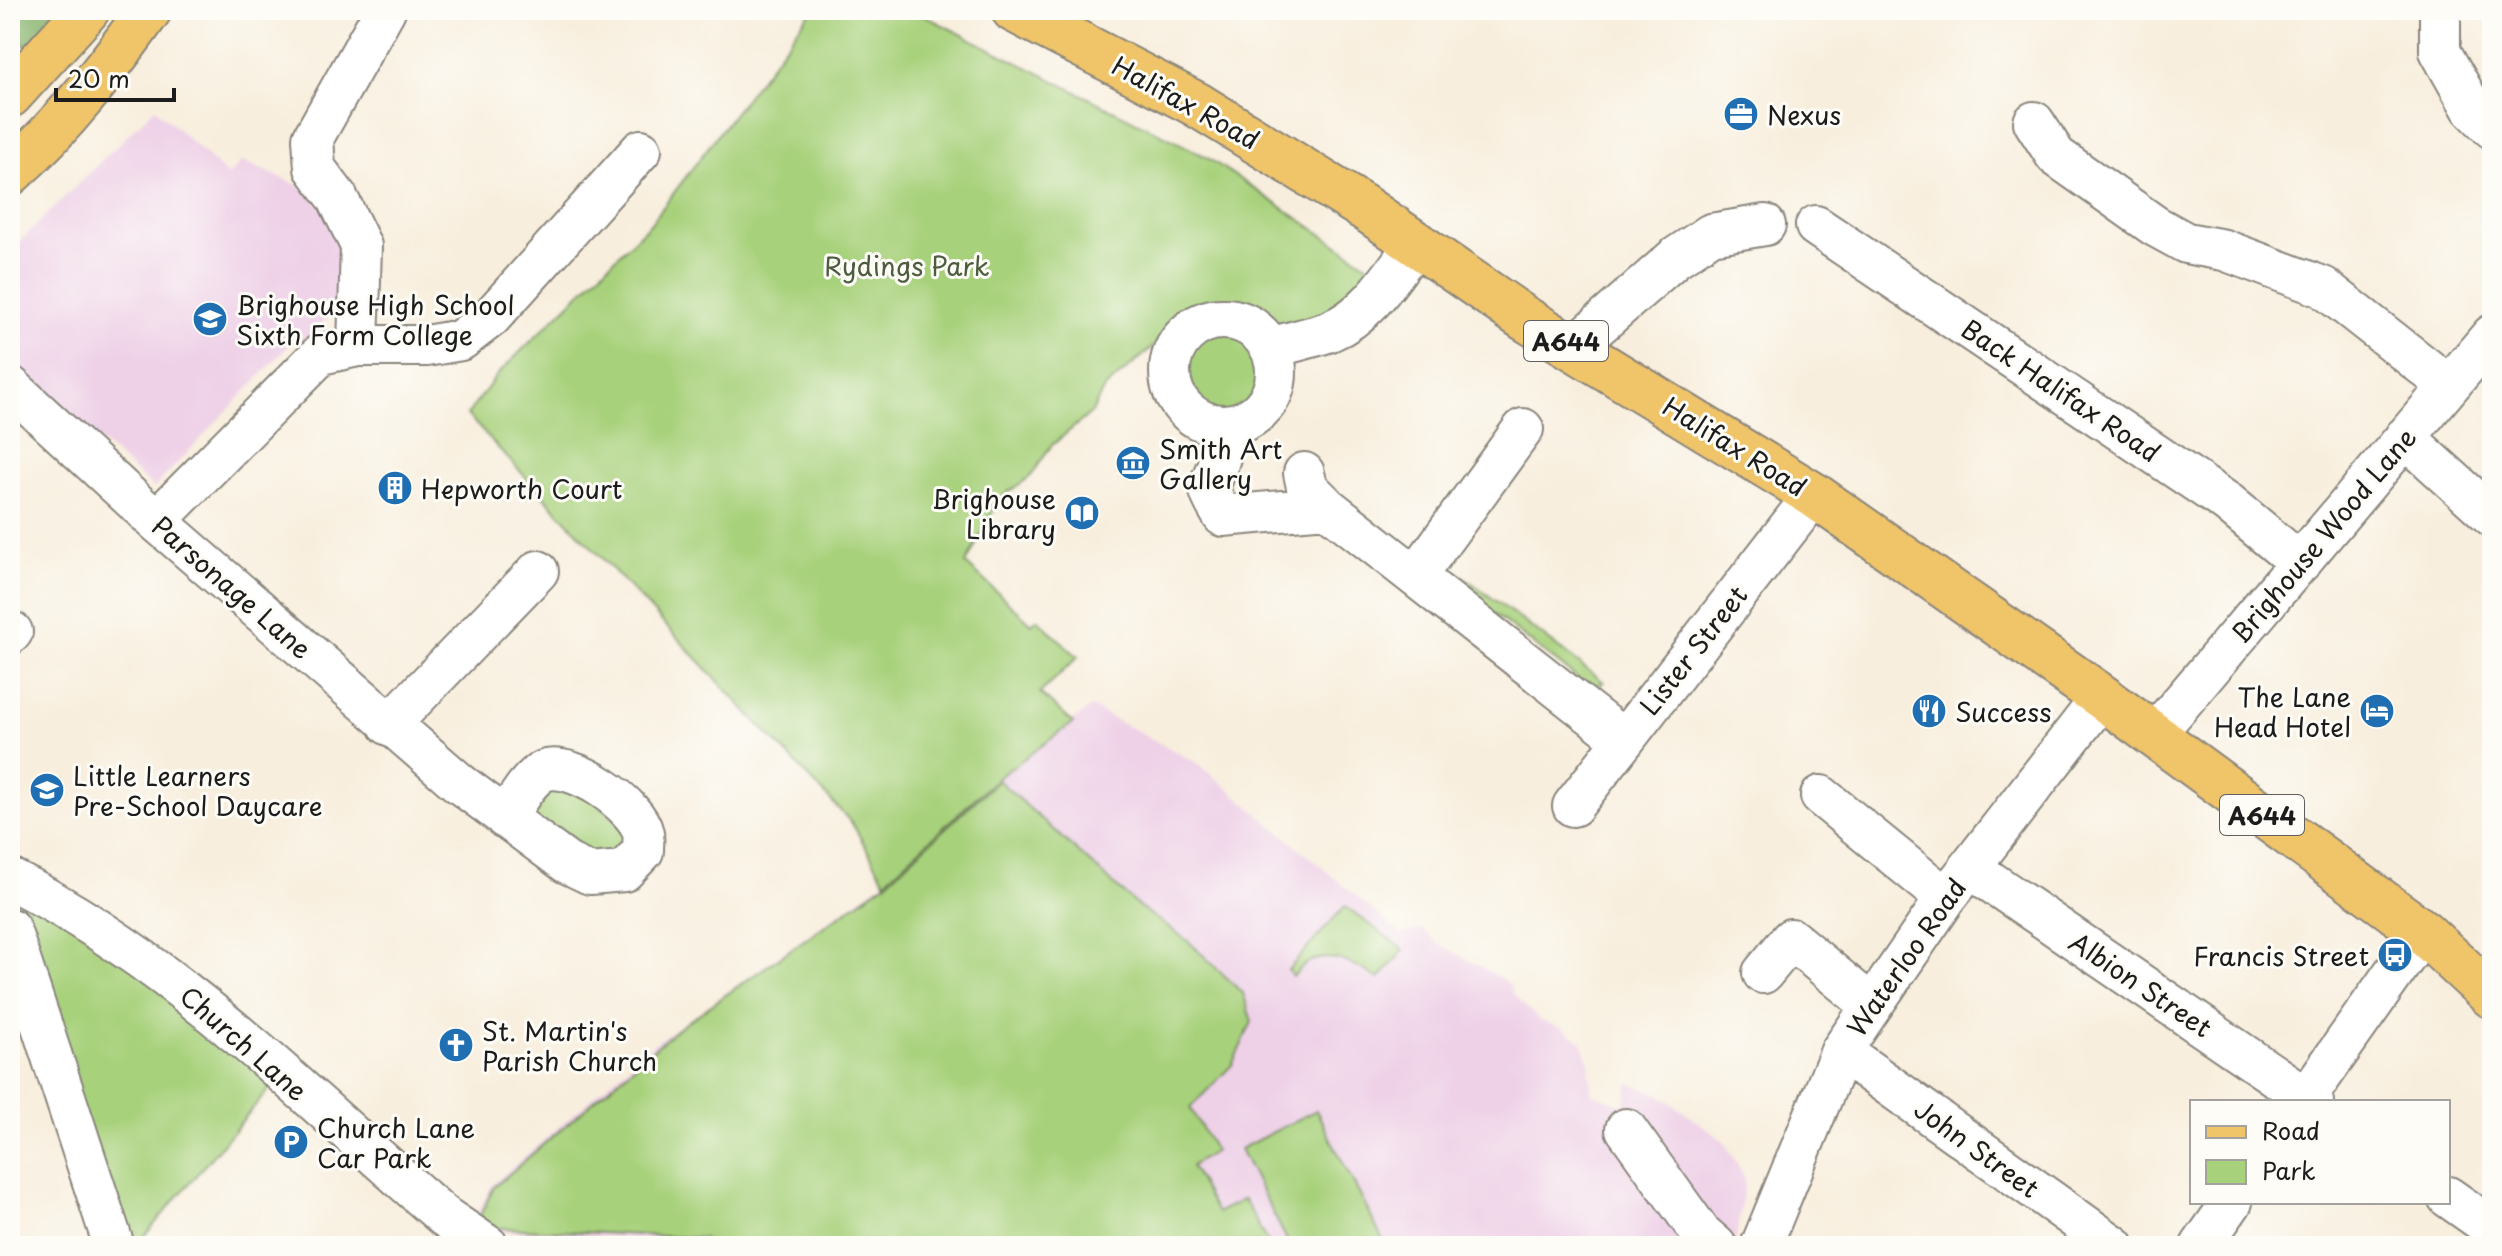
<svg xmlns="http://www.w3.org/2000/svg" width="2502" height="1256" viewBox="0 0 2502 1256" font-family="'Playpen Sans',sans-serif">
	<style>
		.built { fill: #eed0e7 }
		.green { fill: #a8d17c; stroke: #62764c; stroke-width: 2 }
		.forest { fill: #86b36c; stroke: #516844; stroke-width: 2 }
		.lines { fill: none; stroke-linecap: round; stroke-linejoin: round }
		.minor-casing { stroke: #8a857c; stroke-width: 44 }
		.major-casing { stroke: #8a857c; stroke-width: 48 }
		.minor { stroke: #fff; stroke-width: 40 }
		.major { stroke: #f0c469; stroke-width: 44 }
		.labels { text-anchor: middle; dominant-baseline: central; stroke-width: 6; stroke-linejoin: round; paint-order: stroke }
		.shield { fill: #fdfcf7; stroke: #605f5e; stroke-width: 2 }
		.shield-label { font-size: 24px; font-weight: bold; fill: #1c1c1c }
		.street-label { font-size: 26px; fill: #1c1c1c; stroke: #fdfcf7 }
		.poi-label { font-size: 26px; fill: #1c1c1c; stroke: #fdfcf7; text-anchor: start }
		.park-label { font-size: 26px; fill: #4d5b3e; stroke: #fdfcf7 }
	</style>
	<rect width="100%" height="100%" fill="#fdfcf7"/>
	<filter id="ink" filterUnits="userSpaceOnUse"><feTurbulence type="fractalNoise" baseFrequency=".0125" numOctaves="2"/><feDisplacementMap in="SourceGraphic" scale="16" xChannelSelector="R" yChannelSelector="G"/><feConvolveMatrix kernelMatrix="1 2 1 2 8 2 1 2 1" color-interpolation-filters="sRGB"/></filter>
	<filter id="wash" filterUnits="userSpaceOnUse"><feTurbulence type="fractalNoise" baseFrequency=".006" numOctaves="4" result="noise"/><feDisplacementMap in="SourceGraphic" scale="32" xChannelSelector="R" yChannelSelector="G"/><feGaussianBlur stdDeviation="1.8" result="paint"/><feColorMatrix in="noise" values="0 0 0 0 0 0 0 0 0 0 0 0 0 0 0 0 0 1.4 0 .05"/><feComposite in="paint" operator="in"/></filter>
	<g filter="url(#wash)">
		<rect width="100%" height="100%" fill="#f8eedd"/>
		<path class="built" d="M 155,108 L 228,176 L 242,161 L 302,187 L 341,228 L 346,300 L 300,344 L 294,340 L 154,488 L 59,405 L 10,356 L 10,251 Z
			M 1091,707 L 1199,764 L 1401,934 L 1422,929 L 1438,943 L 1509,983 L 1513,995 L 1541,1021 L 1562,1028 L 1582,1042 L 1589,1062 L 1591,1093 L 1625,1106 L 1629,1083 L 1659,1094 L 1724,1141 L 1745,1178 L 1735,1246 L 706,1246 L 701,1242 L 475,1229 L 478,1213 L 492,1185 L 655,1043 L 885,881 L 996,779 Z"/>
		<path class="green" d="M 812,10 L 913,10 L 1205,156 L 1380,273 L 1348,308 L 1287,326 L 1228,310 L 1202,314 L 1174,329 L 1103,390 L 1092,412 L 1051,446 L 1031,476 L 999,499 L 966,564 L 1032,624 L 1037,619 L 1078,657 L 1040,693 L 1073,723 L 996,779 L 885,881 L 852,823 L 467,415 L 498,374 L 651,223 Z
			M1180 372a40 40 0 1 1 80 0a40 40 0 1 1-80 0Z
			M 1456,571 L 1604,682 L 1591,689 L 1458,586 Z
			M 998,780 L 1138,906 L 1188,941 L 1243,993 L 1252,1022 L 1232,1065 L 1190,1108 L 1215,1151 L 1191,1166 L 1217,1213 L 1244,1199 L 1269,1246 L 713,1246 L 703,1238 L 480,1227 L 481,1213 L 494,1187 L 677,1029 L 887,882 Z
			M 558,787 L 594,800 L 627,830 L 622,855 C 615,856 604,860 597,858 C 573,853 535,833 531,806 L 547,788 Z
			M 10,879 L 282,1074 L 136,1246 L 114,1246 L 10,929 Z
			M 1345,906 L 1404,950 L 1379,979 C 1352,962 1317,943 1293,977 L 1288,970 Z
			M 1316,1110 L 1386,1246 L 1290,1246 L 1240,1149 Z"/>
		<path class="forest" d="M 14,10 L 75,10 L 30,47 L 23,45 Z"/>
	</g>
	<g filter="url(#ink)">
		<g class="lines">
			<defs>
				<path id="minor" d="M 2440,10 L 2440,51 L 2472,108 L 2492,128
					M 2034,122 L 2056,156 L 2155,226 L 2186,243 L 2224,250 L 2323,287 L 2449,386
					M 1816,226 L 2228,503 L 2300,563
					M1170 372a53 53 0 1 1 106 0a53 53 0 1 1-106 0Z
					M 358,346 L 361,246 L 337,197 L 315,168 L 313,138 L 385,10
					M 1575,346 L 1675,258 L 1711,234 L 1765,225
					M 1270,348 C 1290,342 1311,338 1330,331 C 1369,315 1392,275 1416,243
					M 10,386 L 156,521 L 459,783 L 567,863 L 590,874 L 624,871 L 643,851 C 643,846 644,838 643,833 C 637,805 572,760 544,771 C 528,778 515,804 505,818
					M 1223,425 C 1222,436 1222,447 1220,457 C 1211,491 1201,480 1223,516 L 1327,507
					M 2405,437 L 2492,516
					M 1304,473 L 1307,487 L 1327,507 L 1624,740
					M 156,521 L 321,354 L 358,346 L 426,346 L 461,340 L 491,317 L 641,150
					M 1416,576 L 1523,429
					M 10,634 L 12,632
					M 389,725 L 538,571
					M 2153,736 L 2492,335
					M 1821,796 L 1946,898
					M 1573,806 L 1814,495
					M 1969,867 L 2313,1102
					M 10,879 C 175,961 306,1098 445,1217 L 488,1246
					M 10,929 L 114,1246
					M 1763,973 L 1791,939 L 1872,1006
					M 1841,1051 L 2114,1246
					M 2303,1102 L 2408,953
					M 1626,1129 L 1700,1232 L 1716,1246
					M 2448,1197 L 2492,1228
					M 1761,1246 L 1841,1051 L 1946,898 L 2102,697
					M 2201,1246 L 2232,1202"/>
				<path id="major" d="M 1014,10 L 1196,104 L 1363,207 L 1524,318 L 1814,495 L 2102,697 L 2423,932 L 2492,996
					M 10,95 L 87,10
					M 10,173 C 64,125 107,69 149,10"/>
			</defs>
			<use href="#minor" class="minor-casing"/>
			<use href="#major" class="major-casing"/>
			<use href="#minor" class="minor"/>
			<use href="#major" class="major"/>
		</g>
	</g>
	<defs>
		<symbol id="office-disc" viewBox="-11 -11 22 22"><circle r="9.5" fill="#1f6fb2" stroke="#fdfcf7"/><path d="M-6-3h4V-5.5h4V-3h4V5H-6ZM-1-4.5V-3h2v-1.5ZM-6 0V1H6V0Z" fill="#fff"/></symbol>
		<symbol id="university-disc" viewBox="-11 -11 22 22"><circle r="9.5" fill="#1f6fb2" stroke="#fdfcf7"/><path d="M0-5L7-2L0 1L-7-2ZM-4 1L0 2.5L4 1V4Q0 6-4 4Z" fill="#fff"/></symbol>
		<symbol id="museum-disc" viewBox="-11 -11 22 22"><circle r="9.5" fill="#1f6fb2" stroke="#fdfcf7"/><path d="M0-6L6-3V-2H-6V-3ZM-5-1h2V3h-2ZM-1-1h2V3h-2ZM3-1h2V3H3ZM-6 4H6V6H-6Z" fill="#fff"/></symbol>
		<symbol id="building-disc" viewBox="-11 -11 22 22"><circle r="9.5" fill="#1f6fb2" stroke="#fdfcf7"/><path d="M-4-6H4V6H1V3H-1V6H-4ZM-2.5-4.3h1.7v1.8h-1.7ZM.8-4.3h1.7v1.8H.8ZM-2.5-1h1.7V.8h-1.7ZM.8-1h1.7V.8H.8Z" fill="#fff"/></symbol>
		<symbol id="library-disc" viewBox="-11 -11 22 22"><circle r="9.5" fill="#1f6fb2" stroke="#fdfcf7"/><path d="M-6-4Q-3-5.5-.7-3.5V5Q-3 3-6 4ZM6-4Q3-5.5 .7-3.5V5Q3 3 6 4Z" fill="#fff"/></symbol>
		<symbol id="restaurant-disc" viewBox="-11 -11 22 22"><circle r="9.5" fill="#1f6fb2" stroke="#fdfcf7"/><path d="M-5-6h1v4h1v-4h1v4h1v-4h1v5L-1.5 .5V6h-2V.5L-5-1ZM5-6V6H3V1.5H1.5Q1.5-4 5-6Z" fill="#fff"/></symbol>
		<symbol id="hotel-disc" viewBox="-11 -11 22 22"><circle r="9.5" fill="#1f6fb2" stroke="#fdfcf7"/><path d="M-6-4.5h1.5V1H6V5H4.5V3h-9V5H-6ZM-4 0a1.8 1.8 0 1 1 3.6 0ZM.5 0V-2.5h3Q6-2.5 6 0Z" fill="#fff"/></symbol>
		<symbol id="school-disc" viewBox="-11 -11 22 22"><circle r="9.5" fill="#1f6fb2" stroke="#fdfcf7"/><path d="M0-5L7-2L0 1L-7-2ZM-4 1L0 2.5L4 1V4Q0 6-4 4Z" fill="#fff"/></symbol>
		<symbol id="bus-disc" viewBox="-11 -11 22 22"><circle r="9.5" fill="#1f6fb2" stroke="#fdfcf7"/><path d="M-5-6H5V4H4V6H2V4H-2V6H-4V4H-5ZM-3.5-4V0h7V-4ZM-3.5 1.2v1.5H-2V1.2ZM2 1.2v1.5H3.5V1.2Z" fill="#fff"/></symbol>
		<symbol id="church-disc" viewBox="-11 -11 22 22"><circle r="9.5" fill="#1f6fb2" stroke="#fdfcf7"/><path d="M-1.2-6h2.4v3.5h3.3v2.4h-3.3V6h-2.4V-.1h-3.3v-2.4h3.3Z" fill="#fff"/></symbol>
		<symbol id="parking-disc" viewBox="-11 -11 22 22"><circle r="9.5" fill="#1f6fb2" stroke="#fdfcf7"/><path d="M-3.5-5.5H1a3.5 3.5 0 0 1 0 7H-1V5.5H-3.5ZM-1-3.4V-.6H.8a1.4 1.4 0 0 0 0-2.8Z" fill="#fff"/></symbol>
	</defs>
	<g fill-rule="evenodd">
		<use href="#office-disc" x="1721" y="94" width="40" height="40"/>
		<use href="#university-disc" x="190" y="299" width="40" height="40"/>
		<use href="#museum-disc" x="1113" y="443" width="40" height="40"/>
		<use href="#building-disc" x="375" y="468" width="40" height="40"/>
		<use href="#library-disc" x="1062" y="493" width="40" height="40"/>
		<use href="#restaurant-disc" x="1909" y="691" width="40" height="40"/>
		<use href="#hotel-disc" x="2357" y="691" width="40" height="40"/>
		<use href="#school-disc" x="27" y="770" width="40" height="40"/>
		<use href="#bus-disc" x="2375" y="935" width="40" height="40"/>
		<use href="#church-disc" x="436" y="1025" width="40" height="40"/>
		<use href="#parking-disc" x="271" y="1122" width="40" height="40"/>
	</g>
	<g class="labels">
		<g class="shield">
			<rect x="1524" y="321" width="84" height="40" rx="6"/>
			<rect x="2220" y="795" width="84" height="40" rx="6"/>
		</g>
		<g class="shield-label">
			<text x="1566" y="341">A644</text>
			<text x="2262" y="815">A644</text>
		</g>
		<g class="street-label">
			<text transform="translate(1186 102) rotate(29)">Halifax Road</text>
			<text transform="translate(2061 390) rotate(34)">Back Halifax Road</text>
			<text transform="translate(1735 446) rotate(32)">Halifax Road</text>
			<text transform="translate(2323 535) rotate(-50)">Brighouse Wood Lane</text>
			<text transform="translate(232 587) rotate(41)">Parsonage Lane</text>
			<text transform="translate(1693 650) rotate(-52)">Lister Street</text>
			<text transform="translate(1906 957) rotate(-55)">Waterloo Road</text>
			<text transform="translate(2141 984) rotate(34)">Albion Street</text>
			<text transform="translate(244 1043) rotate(41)">Church Lane</text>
			<text transform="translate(1977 1148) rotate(36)">John Street</text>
		</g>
		<g class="poi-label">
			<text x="1767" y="114">Nexus</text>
			<text x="236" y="304">Brighouse High School<tspan x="236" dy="30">Sixth Form College</tspan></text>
			<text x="1159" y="448">Smith Art<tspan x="1159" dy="30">Gallery</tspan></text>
			<text x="421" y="488">Hepworth Court</text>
			<text x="1056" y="498" text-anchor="end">Brighouse<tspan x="1056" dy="30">Library</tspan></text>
			<text x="2351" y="696" text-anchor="end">The Lane<tspan x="2351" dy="30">Head Hotel</tspan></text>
			<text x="1955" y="711">Success</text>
			<text x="73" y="775">Little Learners<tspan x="73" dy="30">Pre-School Daycare</tspan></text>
			<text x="2369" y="955" text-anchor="end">Francis Street</text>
			<text x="482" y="1030">St. Martin's<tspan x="482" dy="30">Parish Church</tspan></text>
			<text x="317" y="1127">Church Lane<tspan x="317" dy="30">Car Park</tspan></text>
		</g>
		<g class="park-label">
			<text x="907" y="265">Rydings Park</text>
		</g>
	</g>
	<rect width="2502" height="1256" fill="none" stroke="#fdfcf7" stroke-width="40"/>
	<rect x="2190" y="1100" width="260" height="104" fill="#fdfcf7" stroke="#a3a29f" stroke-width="2"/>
	<rect x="2206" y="1126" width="40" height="12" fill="#f0c469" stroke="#a3a29f" stroke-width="2"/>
	<text x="2262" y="1140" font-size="24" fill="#1c1c1c">Road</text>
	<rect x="2206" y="1160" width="40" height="24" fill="#a8d17c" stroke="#a3a29f" stroke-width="2"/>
	<text x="2262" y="1180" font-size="24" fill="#1c1c1c">Park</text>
	<path d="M56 88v12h118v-12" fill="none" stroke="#1c1c1c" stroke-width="4"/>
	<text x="68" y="88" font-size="24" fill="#1c1c1c" stroke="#fdfcf7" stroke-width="6" paint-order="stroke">20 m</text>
</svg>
